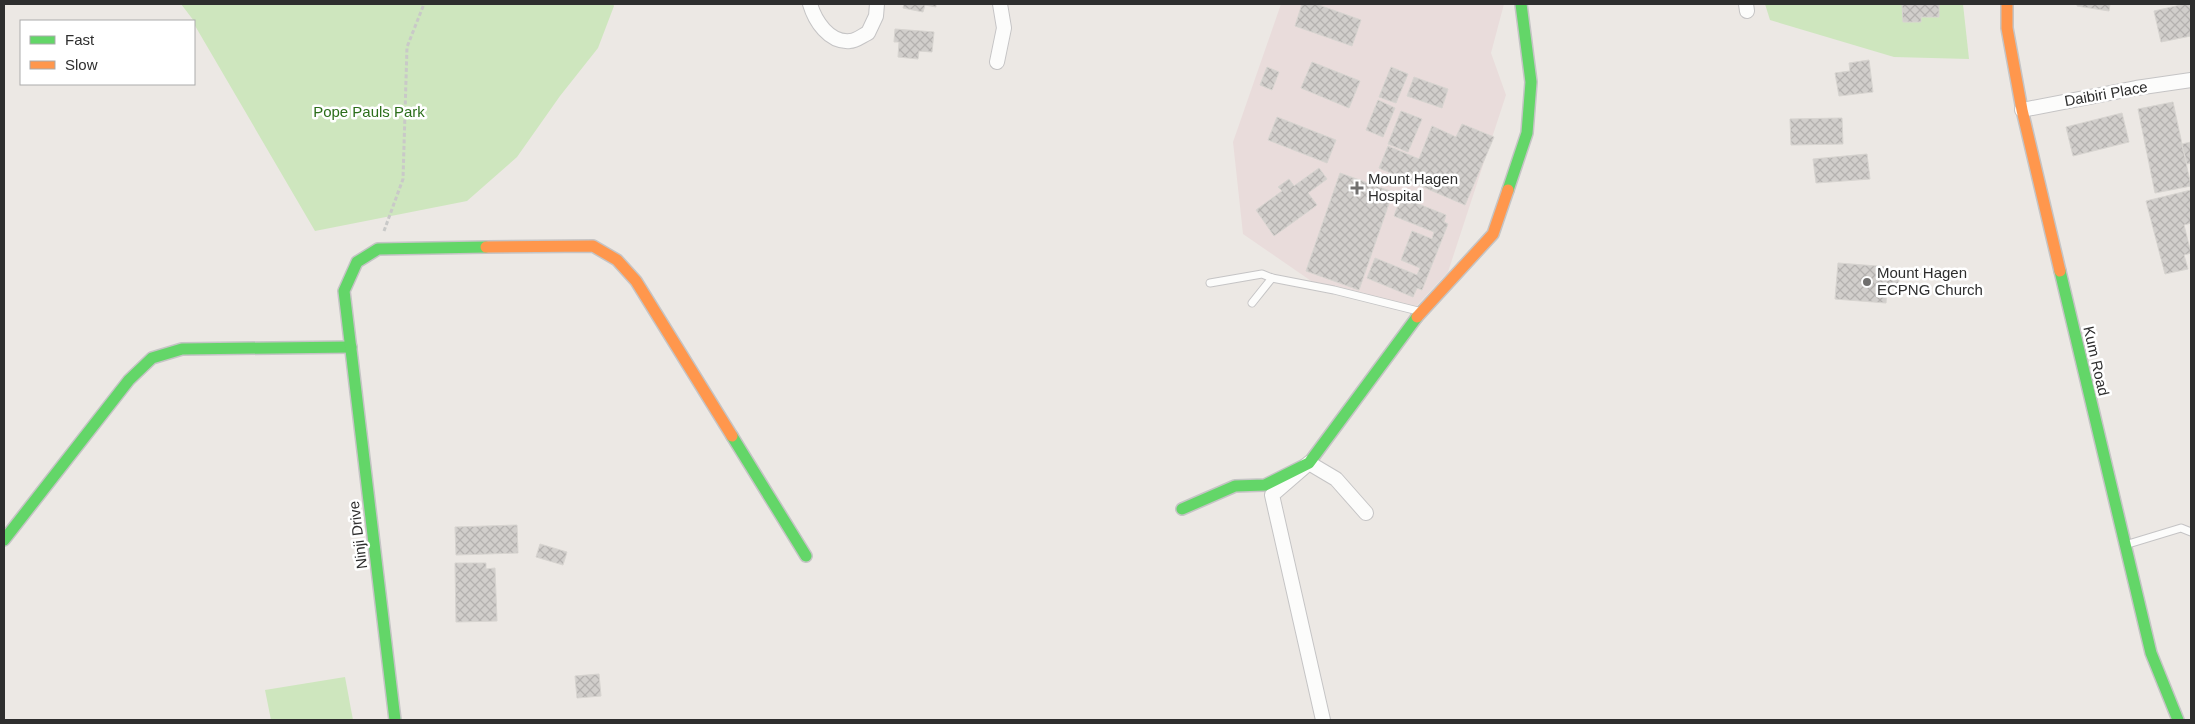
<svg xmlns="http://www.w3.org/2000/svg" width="2195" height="724" font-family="Arial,sans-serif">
<defs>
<pattern id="building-cross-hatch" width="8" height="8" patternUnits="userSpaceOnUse" patternTransform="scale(1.25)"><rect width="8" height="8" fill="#d1cecb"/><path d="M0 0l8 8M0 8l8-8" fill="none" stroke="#b4b1af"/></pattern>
</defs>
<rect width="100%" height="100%" fill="#ece8e4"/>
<path fill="#e9dcdb" d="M1281 4H1504L1491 53 1506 95 1448 272 1411 312 1317 285 1243 234 1233 142Z"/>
<g fill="#cee6be">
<path d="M181 4H613L614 6 598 48 560 96 517 157 467 201 315 231 194 24V21Z"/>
<path d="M1765 4H1963L1969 59 1894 57 1770 20Z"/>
<path d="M345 677 353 720H271L265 690Z"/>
</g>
<g fill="url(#building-cross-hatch)" stroke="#d7d4d0">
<path d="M904 4H936V7L925 5 923 12 903 8Z"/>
<path d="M1302 4H1316L1361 20 1352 46 1295 26Z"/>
<path d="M1902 4H1939V17H1921V22H1903Z"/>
<path d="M2077 4H2110L2109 11 2077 6Z"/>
<path d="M2185 4H2191V36L2161 42 2154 11Z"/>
<path d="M895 29 934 32 932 52 919 51 918 59 898 57 899 42H894Z"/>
<path d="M1869 60 1873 92 1839 96 1835 73 1850 71 1849 63Z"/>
<path d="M1312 62 1360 81 1349 108 1301 88Z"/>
<path d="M1267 67 1279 72 1272 90 1260 85Z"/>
<path d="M1391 67 1408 74 1396 103 1379 97Z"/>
<path d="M1414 77 1448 89 1442 108 1407 96Z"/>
<path d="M1378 100 1395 108 1383 137 1366 130Z"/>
<path d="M2173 102 2191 186 2155 193 2138 109Z"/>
<path d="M1401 111 1422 119 1408 152 1388 144Z"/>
<path d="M2122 113 2129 142 2073 156 2066 127Z"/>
<path d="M1277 117 1336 140 1327 163 1268 140Z"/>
<path d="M1842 118 1843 144 1791 145 1790 119Z"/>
<path d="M1462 124 1494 137 1465 205 1379 168 1388 146 1419 159 1432 126 1456 137Z"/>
<path d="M2191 142V163L2187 164 2182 144Z"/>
<path d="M1867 154 1870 179 1816 183 1813 159Z"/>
<path d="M1319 168 1327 179 1308 193 1317 205 1274 236 1256 210 1282 191 1278 187 1289 179 1294 186Z"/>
<path d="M1340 173 1393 192 1359 290 1306 271Z"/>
<path d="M2191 190V223L2184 225 2191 253 2184 255 2188 269 2165 274 2146 201Z"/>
<path d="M1401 197 1446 215 1444 222 1448 224 1422 290 1417 288 1413 297 1367 278 1375 258 1417 275 1420 268 1401 260 1412 231 1432 239 1434 232 1394 216Z"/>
<path d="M1838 263 1890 267V276L1899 277 1898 289 1887 288 1886 303 1835 299Z"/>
<path d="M517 525 518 553 456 555 455 527Z"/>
<path d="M540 544 567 552 563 565 536 557Z"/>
<path d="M455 563H486V569L495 568 497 621 456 622Z"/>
<path d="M599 674 601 696 577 698 575 676Z"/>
</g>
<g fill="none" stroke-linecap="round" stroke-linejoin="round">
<defs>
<g id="lane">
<path d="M1210 283 1262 274 1272 278 1334 290 1418 311"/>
<path d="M1252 303 1272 278"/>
<path d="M2125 545 2181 528 2191 532"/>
</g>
<g id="street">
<path d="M810 4C815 21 829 43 850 41 856 41 863 35 868 33L876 16 877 4"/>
<path d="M1746 4 1747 11"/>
<path d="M997 62 1004 28 1000 4"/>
<path d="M2022 110 2136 88 2191 80"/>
<path d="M1323 720 1272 495 1309 463 1336 479 1366 513"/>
</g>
<g id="fast">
<path d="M1508 190 1527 133 1531 82 1521 4"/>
<path d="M2060 271 2151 653 2178 720"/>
<path d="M732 436 806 556"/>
<path d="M1182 509 1235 486 1265 485 1309 463 1417 317"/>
<path d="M4 540 129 380 152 358 182 349 351 347"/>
<path d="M395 720 344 291 357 262 378 249 486 247"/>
</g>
<g id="slow">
<path d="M2007 4V28L2022 110 2060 271"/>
<path d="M486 247 593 246 617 260 636 281 732 436"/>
<path d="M1417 317 1493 234 1508 190"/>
</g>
</defs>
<use href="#lane" stroke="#c5c4c5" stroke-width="9"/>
<use href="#street" stroke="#c5c4c5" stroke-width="16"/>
<use href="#fast" stroke="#c5c4c5" stroke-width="14"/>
<use href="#slow" stroke="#c5c4c5" stroke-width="14"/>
<path stroke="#c9c9c8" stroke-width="3" stroke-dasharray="4 2.5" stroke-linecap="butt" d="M384 231 403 179 407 47 424 4"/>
<use href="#lane" stroke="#fcfcfb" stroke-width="7"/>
<use href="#street" stroke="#fcfcfb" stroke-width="14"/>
<use href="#fast" stroke="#63d668" stroke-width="11"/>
<use href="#slow" stroke="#ff974d" stroke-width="11"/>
</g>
<g fill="#706f6e" stroke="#fff" stroke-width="2">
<path d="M1354.5 180.5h5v5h5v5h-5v5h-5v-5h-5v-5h5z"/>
<circle cx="1867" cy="282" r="5"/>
</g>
<g text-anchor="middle" stroke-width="5" stroke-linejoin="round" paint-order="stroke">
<g font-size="15" fill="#2e2e2e" stroke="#fff">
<text transform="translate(2106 94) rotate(-10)" y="5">Daibiri Place</text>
<text transform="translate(2096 361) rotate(77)" y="5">Kum Road</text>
<text transform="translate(358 535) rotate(-97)" y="5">Ninji Drive</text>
</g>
<g font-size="15" fill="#2c6e1b" stroke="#fff">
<text x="369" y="117">Pope Pauls Park</text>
</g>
<g font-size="15" fill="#2e2e2e" stroke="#fff" text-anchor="start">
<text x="1368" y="184">Mount Hagen<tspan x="1368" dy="17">Hospital</tspan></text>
<text x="1877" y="278">Mount Hagen<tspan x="1877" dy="17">ECPNG Church</tspan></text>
</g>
</g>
<rect width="2195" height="724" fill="none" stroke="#2e2e2e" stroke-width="10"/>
<rect x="20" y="20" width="175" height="65" fill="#ffffff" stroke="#ababab"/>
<rect x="30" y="36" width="25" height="8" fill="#63d668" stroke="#ababab"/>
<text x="65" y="45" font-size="15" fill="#2e2e2e">Fast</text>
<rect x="30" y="61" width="25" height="8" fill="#ff974d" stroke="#ababab"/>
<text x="65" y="70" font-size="15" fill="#2e2e2e">Slow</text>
</svg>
